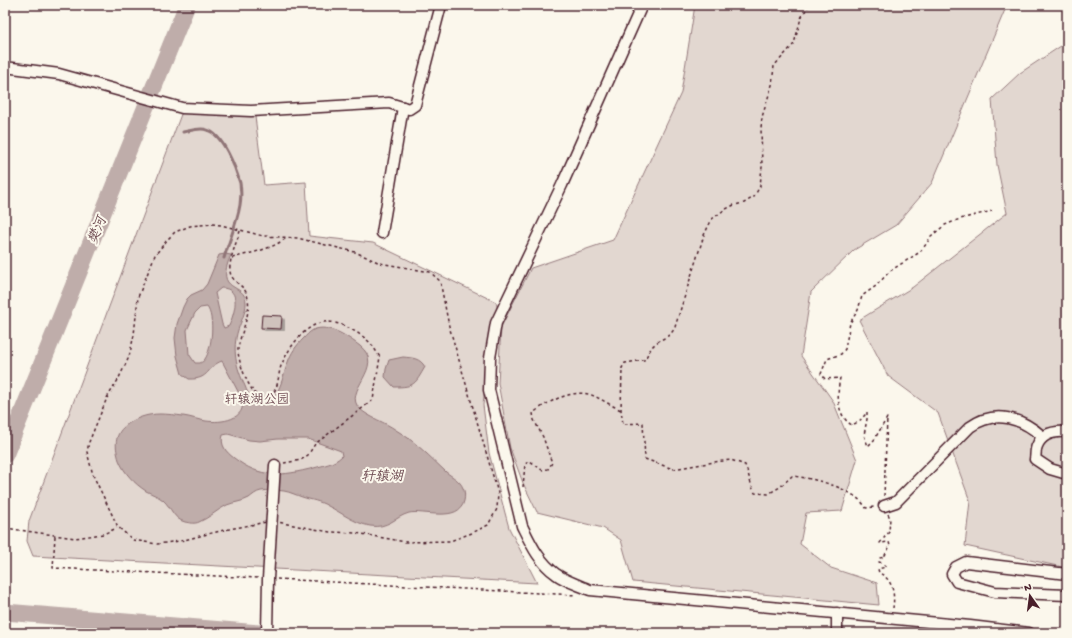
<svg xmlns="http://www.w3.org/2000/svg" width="1072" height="638" font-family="'Gochi Hand','LXGW WenKai TC',sans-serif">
<defs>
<filter id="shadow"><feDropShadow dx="3.5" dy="3.5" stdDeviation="0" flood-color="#0004"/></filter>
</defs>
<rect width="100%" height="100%" fill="#fbf7ec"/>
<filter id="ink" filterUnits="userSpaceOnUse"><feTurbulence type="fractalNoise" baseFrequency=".025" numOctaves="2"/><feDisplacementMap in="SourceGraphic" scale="8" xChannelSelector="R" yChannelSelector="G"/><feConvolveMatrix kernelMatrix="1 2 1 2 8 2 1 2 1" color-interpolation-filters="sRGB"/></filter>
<g filter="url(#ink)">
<g fill="#e2d7d0" stroke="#967b7e">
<path d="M695 5H1007L932 183 896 225 854 250 811 292 801 356 833 401 857 460 842 511 806 513 800 544 831 568 877 583 879 605 633 582 621 540 603 528 537 512 523 483 510 448 498 383 501 327 531 268 613 240 681 93Z"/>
<path d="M1067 42V568L965 546 970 501 938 413 888 376 859 320 913 287 1007 213 997 165 992 99 1020 73Z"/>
<path d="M183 109H254L264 185 306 182 309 236 373 243 496 302 500 318 492 336 483 405 489 453 509 528 537 583 33 556 27 541 29 521Z"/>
</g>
<g fill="#bfadaa" stroke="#907477" fill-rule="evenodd">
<path d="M225 254 231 255C213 295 246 281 246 303 246 312 241 321 238 330 232 350 236 367 245 386 248 395 254 403 263 405 280 398 282 378 288 362 291 353 296 346 303 339 306 336 309 332 313 330 329 323 348 337 360 346 387 367 341 391 360 409 370 418 385 422 396 430 415 441 430 457 446 472 452 477 460 480 463 488 465 491 465 497 464 501 459 523 423 510 409 513 395 517 388 529 370 526 354 523 342 513 328 506 320 501 311 500 302 497 296 495 290 492 284 491 277 490 268 490 261 491 256 492 253 495 249 498 242 502 234 502 227 505 217 510 209 518 199 522 195 524 190 523 185 522 173 519 172 508 163 500 158 496 152 494 146 491 135 484 124 473 119 460 115 447 114 435 125 426 135 418 147 414 160 414 167 414 176 415 183 416 191 417 198 420 206 421 221 423 247 420 242 399L222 361C207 366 210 380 189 379L182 374 177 356 175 338 177 324 183 307 187 299 191 295 202 290 207 284 219 255ZM221 288C243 288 234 314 229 326L224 328 222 324 215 293ZM207 307C215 317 212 349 205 359 204 361 202 362 200 363H195L189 354 187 330 195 313 200 308ZM228 434 249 440 260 441 278 439H308L341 451 342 456C334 464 324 465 314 468 282 476 261 479 234 458 226 452 220 445 223 435Z"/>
<path d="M403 357C413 358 420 358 425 367 415 384 415 387 394 387L385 377 386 369 389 360Z"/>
</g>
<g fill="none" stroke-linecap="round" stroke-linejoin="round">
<path stroke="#907477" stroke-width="3" d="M183 132C190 131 200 127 207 130 223 134 236 169 240 183 241 189 241 199 240 205 237 223 229 241 224 258"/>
<g stroke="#bfadaa" stroke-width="17">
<path d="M5 455 187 5"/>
<path d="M5 612 259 633"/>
</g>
</g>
<path fill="#cfc2bc" stroke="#4a1f2b" filter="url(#shadow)" d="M262 315 282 316 281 329 261 328Z"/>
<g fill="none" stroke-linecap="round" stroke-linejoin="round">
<defs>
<g id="minor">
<path d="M642 5 562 185 496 323 490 358 489 390 522 526C531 544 539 562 556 574 565 581 579 585 590 590L970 626 1029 633"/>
<path d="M5 67 59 74 182 108 251 111 389 103 409 109 415 105 441 5"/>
<path d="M382 233 403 107"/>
<path d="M1067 432C1055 431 1042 433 1037 446 1035 450 1036 455 1035 459L1050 469 1067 474"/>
<path d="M884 506 896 502 970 427C995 409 1022 418 1043 437"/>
<path d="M1067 574 966 562 956 567 952 574 957 582 995 592 1067 595"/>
<path d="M837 613V633"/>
<path d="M267 633 268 579 275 465"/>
</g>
</defs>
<use href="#minor" stroke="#4a1f2b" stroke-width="13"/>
<g stroke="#4a1f2b" stroke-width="1.5" stroke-dasharray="3 3" stroke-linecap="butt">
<path d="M809 5 801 18 794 44 774 66 772 85 762 117 761 128 762 167 760 186 754 197 744 203 734 205 724 210 712 219 704 235 675 327C670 338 663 337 655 344 650 348 648 355 644 360L625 363 622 368 621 410 623 424 643 423 645 459 673 469 714 462 731 460 745 465C749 474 750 484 755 493L768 494 780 487 792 476C813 478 855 488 866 508L874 507"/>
<path d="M212 224 221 225 263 236 297 238 355 252 380 263 430 272 440 281 449 326 498 493 497 509 488 525 472 533 450 541 406 542 356 533 330 532 272 521 224 530 180 541 157 544 133 540 118 527 93 475 87 452 89 442 107 398 118 380 129 357 134 335 138 297 155 255 168 239 175 232 190 226Z"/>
<path d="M240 231C237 242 225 267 232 277 238 286 246 286 248 299 251 314 240 334 238 349 237 359 251 399 263 398 266 398 271 395 273 393 279 386 278 374 281 366 288 349 304 325 324 322 338 320 363 334 372 345 375 349 377 353 380 357L373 400 315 444 308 455 301 460 284 463"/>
<path d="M232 258C249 253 271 250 286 238"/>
<path d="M523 487 525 464 530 461 542 470 548 469 552 463 543 437 534 420 533 413C547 402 575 387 594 396 603 400 612 406 621 410"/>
<path d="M884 496 887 418 874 440 868 446 864 435 867 419V412C863 418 859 422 852 425 836 416 837 393 840 378L825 379 821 374 827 359 841 354 845 349 850 323 858 310 862 296 876 286 890 271 920 252 927 243 931 236 945 225 960 219 992 211"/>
<path d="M888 514 890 518 889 532 880 543 889 542 890 546 884 557 880 558 879 562 882 563 886 567 878 569 879 573C893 579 895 594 893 608"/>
<path d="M5 528 75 538 103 534 117 528"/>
<path d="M55 536 53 568 259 578"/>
<path d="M277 579 576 595"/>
</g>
<use href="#minor" stroke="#fbf7ec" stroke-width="10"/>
</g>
</g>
<g text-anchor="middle" stroke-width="4" stroke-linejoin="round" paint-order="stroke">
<g font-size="13" fill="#704d54" stroke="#fbf7ec">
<text x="257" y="403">轩辕湖公园</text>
</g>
<g font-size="14" font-style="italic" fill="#6d4a51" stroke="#fbf7ec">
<text transform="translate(96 230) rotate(-68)" y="5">樊河</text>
<text x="382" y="480">轩辕湖</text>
</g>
</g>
<rect width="1072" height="638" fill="none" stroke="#fbf7ec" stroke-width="20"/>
<rect x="10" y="10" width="1052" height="618" fill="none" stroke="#4a1f2b" stroke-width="1.5" filter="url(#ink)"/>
<g transform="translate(1030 596) rotate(346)" stroke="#fbf7ec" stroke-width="3" paint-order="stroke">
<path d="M0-3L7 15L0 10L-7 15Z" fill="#4a1f2b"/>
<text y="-6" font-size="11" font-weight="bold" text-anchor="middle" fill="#4a1f2b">N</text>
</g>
</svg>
